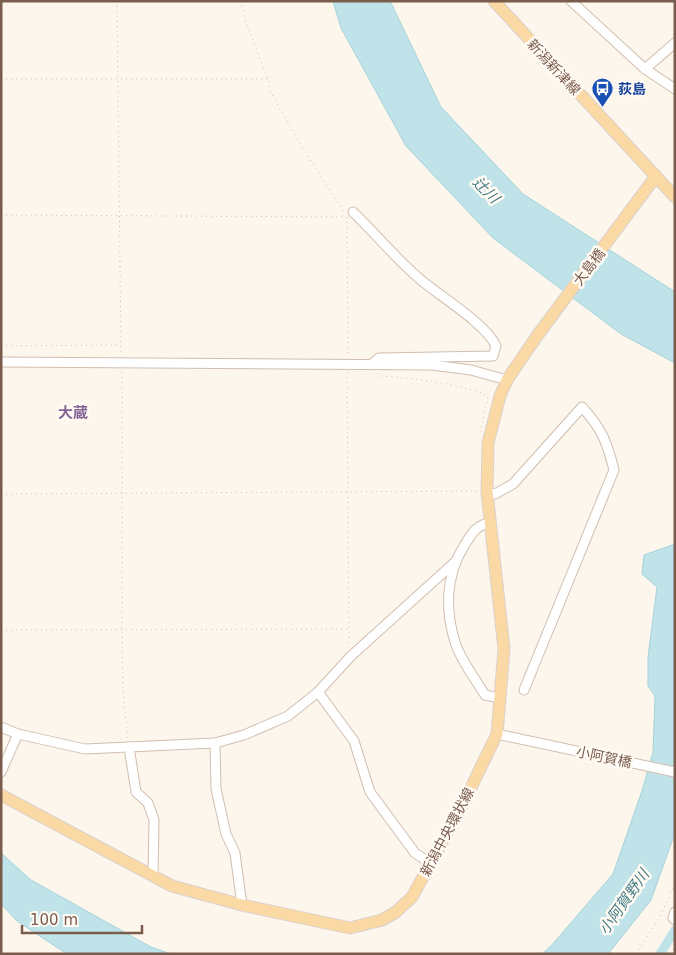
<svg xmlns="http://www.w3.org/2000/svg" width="676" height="955" font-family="'DejaVu Sans','Noto Sans JP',sans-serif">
<rect width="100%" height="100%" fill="#fdf6ec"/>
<g fill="#bfe3e8" stroke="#a5d3da">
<path d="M333 1H390L441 107 523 194 675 292V363L621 334 493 238 406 146 341 28Z"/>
<path d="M675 544V833L651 900 608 954H542L551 946 613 874 642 791 653 752 655 696 648 686V657L657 587 642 574 644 555Z"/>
<path d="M1 853 31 880 151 947 171 954H67L17 921 1 904Z"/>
</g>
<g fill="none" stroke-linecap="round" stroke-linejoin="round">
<path stroke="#bfe3e8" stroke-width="9" d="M660 954 675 930"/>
<defs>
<g id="minor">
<path d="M571 1 645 69 675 89"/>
<path d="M645 69 675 43"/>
<path d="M353 212C376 234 396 259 421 280 441 297 486 324 496 346L493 356 379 358 372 364"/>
<path d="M1 362 432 365 471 370 507 380"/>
<path d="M487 492 495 494 513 484 582 407C602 429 607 442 614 470L524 690"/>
<path d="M491 523C476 524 471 535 464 546 445 576 445 613 456 645 462 662 476 680 485 695L500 698"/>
<path d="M318 692 354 741 370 792 415 853 430 863"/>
<path d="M1 727 18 734 85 749 215 743 244 735 288 716 318 692 351 656 455 562"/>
<path d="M497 734 675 772"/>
<path d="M215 743 216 789 226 834 235 853 242 905"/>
<path d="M129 747 136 792 148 803 154 820 153 875"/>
<path d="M1 772 18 734"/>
<path d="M675 912 673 918 675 920"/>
</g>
<g id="major">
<path d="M494 1 675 197"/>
<path d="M1 795 172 886 242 905 350 928 382 920 396 912 412 897 464 802 497 734 504 649 487 492 488 443 500 396 507 380 537 336 656 176"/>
</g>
</defs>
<use href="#minor" stroke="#d1beb0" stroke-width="11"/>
<use href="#major" stroke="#dad1cd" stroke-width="13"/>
<g stroke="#d9b8a5" stroke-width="1" stroke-dasharray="1 4" stroke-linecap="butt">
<path d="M117 1 121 353"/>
<path d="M240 1 247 25 268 79 270 91 305 152 344 212"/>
<path d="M1 79H267"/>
<path d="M1 215 346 217"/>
<path d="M347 217 348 356"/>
<path d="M1 346 120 345"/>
<path d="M122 372V629L123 693 128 738"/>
<path d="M347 372 349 646"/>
<path d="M378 373 380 376C416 378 449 383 483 393L488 397 480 433"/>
<path d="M1 494 478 491"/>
<path d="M1 630 348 629"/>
<path d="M636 954 661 915 675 883"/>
<path d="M670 954 675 945"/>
</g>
<use href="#minor" stroke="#fff" stroke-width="9"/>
<use href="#major" stroke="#fbd9a5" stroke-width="11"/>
</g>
<defs>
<symbol id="bus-pin" viewBox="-11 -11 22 30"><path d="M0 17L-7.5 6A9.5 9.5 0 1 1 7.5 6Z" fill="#1a4fb4" stroke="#fffaf3"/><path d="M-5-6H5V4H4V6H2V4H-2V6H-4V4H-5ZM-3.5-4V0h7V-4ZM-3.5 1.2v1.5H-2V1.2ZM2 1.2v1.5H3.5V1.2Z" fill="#fff"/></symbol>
</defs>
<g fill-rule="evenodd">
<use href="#bus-pin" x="590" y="76" width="25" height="34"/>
</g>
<g text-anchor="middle" stroke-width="5" stroke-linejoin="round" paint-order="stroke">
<g font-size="14" fill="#7a5c4d" stroke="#fffaf3">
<text transform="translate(554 67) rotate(47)" y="5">新潟新津線</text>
<text transform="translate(589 267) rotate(-53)" y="5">大島橋</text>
<text transform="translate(604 757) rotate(12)" y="5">小阿賀橋</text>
<text transform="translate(447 832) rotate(-62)" y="5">新潟中央環状線</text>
</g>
<g font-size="14" font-weight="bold" fill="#164399" stroke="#fffaf3" text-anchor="start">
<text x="618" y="94">荻島</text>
</g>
<g font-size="15" font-style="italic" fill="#437c86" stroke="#fffaf3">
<text transform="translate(486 190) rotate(45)" y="5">辻川</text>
<text transform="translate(624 902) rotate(-55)" y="5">小阿賀野川</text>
</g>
<g font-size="15" font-weight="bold" fill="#846695" stroke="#fffaf3">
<text x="73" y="418">大蔵</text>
</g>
</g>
<rect width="676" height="955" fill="none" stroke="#7a5c4d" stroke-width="5"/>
<path d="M22 925v8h120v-8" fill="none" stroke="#7a5c4d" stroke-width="2.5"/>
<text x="30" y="925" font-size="15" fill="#7a5c4d" stroke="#fffaf3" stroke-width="4" paint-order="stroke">100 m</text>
</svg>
